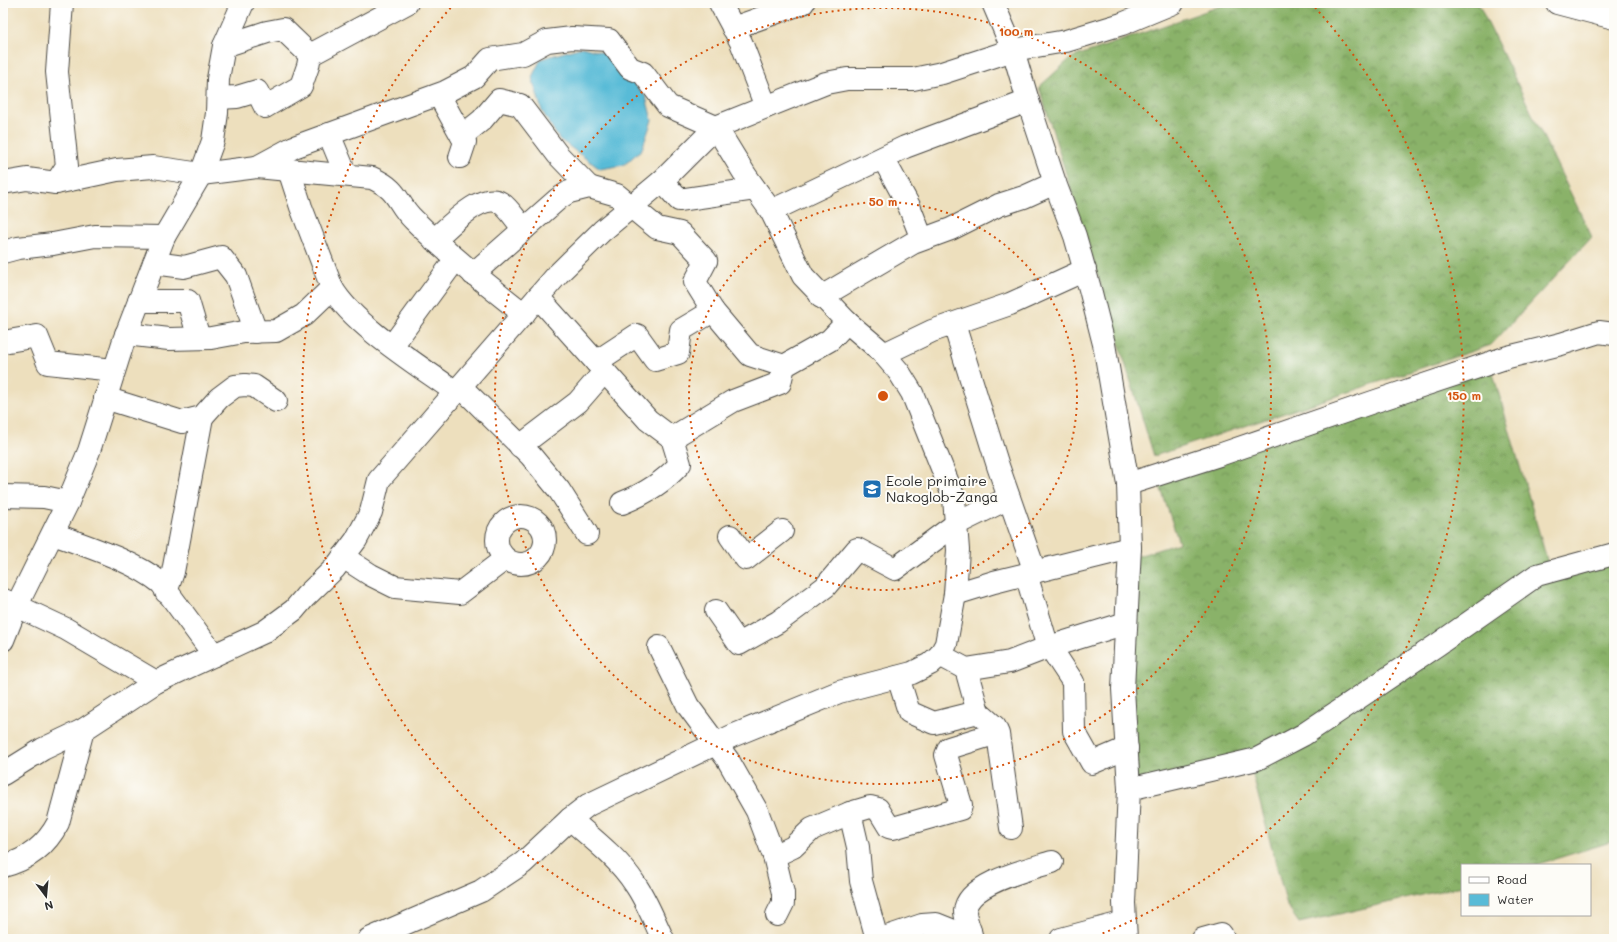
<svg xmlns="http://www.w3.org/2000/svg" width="1617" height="942" font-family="Mali,sans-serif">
<defs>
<pattern id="forest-crowns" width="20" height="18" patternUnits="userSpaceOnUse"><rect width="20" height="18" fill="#8ab269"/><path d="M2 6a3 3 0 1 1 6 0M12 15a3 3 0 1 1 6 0" fill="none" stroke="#719157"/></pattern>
</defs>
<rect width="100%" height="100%" fill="#fdfcf7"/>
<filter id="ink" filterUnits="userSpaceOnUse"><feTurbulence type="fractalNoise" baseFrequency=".025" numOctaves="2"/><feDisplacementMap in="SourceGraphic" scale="8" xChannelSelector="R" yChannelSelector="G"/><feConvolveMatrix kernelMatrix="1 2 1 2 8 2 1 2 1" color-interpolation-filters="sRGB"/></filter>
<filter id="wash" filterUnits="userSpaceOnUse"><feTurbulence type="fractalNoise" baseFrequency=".012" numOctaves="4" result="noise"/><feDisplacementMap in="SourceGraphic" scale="16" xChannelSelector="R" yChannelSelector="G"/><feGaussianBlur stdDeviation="0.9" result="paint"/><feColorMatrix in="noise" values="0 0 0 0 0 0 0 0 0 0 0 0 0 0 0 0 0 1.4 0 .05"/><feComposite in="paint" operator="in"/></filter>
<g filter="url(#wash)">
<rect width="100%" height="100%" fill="#eddfbd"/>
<g fill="url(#forest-crowns)" stroke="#5a6e4a">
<path d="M1229 3H1478L1592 237 1491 345 1154 456 1039 87 1071 58Z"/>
<path d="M1490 363 1552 577 1614 562V841L1535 865H1462V886L1299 923 1287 906 1252 772 1256 758 1129 792 1135 557 1179 543 1157 477Z"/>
</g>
<path fill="#59bbd7" stroke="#427381" d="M582 47 607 54 646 97 652 120 642 149 624 165 600 169 559 139 542 111 532 77 541 59Z"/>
</g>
<g filter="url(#ink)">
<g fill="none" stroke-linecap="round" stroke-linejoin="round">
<defs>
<g id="minor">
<path d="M720 3 741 42 766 107"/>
<path d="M993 3 1013 50 1028 101 1055 183 1075 236 1090 289 1104 344 1128 484 1130 548 1123 689 1129 789 1124 903 1126 939"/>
<path d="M1557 3 1614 18"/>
<path d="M733 28 803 3"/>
<path d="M224 46 267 32 283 29 310 55 407 3"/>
<path d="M439 95 465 142 460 157"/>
<path d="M218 98 237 97 257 91 265 107 301 86 308 66 310 55"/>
<path d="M329 134 346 175"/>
<path d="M462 136 482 120 499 100 520 105 558 155 589 187"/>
<path d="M883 158 909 206 922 239"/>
<path d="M257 167 294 147 445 92 474 77 490 59 523 54 547 41 572 38 609 40 630 68 643 73 668 106 716 127 746 176 771 211 803 276 847 322 881 351 899 372 912 393 954 498 958 550 955 594 946 644 940 655 930 664 912 673 839 692 732 736 588 805 570 819 523 863 481 891 369 939"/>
<path d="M289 170 301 207 332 288C354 326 420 366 457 393"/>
<path d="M662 181 679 200 755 189"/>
<path d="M3 183 27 179 56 183 117 170 153 167 201 174 257 167 372 178C401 191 395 202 414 220 448 254 486 284 524 314"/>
<path d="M56 183 67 166 57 72 62 3"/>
<path d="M771 211 905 147 1028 101"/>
<path d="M434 240C449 227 481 191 501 203 510 209 517 222 524 229"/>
<path d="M3 252 18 248 53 244 95 236 164 237"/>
<path d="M154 263 184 267 221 257 236 276 256 332"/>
<path d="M473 274 558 199 569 192 589 187 617 195 657 228 680 233 706 261 695 282 713 311"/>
<path d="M538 297 648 420 672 438 680 464C664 482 645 494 622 503"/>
<path d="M821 297 913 243 951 229 999 205 1024 197 1055 183"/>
<path d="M139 301H188L199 338"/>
<path d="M954 324 998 466 1035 572"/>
<path d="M126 334 169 339 211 338 244 332 276 331 304 315 332 288"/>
<path d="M3 342 37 336 48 363 114 370"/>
<path d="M392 346 455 260"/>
<path d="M884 354 932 331 1010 304 1085 270"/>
<path d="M596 362 637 335 655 360 678 353 681 330 713 311 750 355 784 366"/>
<path d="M462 388 531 456 559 490 587 534"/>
<path d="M105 398 182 422 202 417 219 398 235 386 245 385 254 386 276 401"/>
<path d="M672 438 733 401 780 383 784 366 830 340 847 322"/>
<path d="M520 446 578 402 604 372"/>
<path d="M1128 484 1219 455 1373 402 1508 357 1561 344 1599 332 1614 334"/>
<path d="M3 496 44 497 68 502"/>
<circle cx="521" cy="540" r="24"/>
<path d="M54 534C88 547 132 560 161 583L214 655"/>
<path d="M730 536 746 559 782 531"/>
<path d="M343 557 371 575 395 587 460 593 505 559"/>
<path d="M1026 574 1046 641 1073 682 1074 731 1092 763 1127 748"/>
<path d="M166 592 173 572 202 417"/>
<path d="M955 594 994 582 1130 548"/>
<path d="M4 600 66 629 156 682"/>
<path d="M716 611 739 644 778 622 825 587 857 549 895 569 956 524 1009 498"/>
<path d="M3 640 17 605 68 502 89 451 124 340 164 237 201 174 213 141 217 113 218 79 224 46 243 3"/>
<path d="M659 647 688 706 728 760 757 811 774 856 783 893V903L777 915"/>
<path d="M940 655 966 669 1010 662 1049 647 1126 623"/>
<path d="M966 669 978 712"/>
<path d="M898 677 909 712 934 723 978 712 995 727 998 734 1011 828"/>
<path d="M3 774 43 749 83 730 156 682 264 632 294 610 305 597 335 568 356 540 371 512 379 480 558 274 602 231 662 181 716 127 826 83 847 79H913L942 73 1013 50 1066 41 1122 24 1173 3"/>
<path d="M1129 789 1257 759 1303 735 1437 645 1537 575 1614 554"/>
<path d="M850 813 858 847 861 881 877 939"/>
<path d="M570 819C593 839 618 858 635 884 647 901 654 921 663 939"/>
<path d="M774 856 793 847 812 829 850 813 870 807 878 809 889 827 893 828 960 809 961 805 946 755 949 748 997 733"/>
<path d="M3 866C28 860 46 846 58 823L83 730"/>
<path d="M970 931C968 925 965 917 965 911 967 883 1030 869 1052 862"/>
<path d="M881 939 922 925 936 924 956 932 970 931 972 939"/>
<path d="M1061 939 1125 922"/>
<path d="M1203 939 1221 934 1224 939"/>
</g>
</defs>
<use href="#minor" stroke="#484641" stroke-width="24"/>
<use href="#minor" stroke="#fff" stroke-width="22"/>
</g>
</g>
<g fill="none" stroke="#d5540f" stroke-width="2" stroke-dasharray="2 4">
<circle cx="883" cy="396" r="194"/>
<circle cx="883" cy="396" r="388"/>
<path d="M675 938A581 581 0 0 1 455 3M1311 3A581 581 0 0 1 1091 938"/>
</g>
<defs>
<symbol id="school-square" viewBox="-11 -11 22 22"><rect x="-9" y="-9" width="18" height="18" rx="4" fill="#1f6fb2" stroke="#fdfcf7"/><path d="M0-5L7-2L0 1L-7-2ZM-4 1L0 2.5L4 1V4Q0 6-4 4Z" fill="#fff"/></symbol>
</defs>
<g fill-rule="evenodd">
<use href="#school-square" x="861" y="478" width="22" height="22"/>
</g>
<g text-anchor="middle" stroke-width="4" stroke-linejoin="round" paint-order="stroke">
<g font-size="14" fill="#2b2b2b" stroke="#fdfcf7" text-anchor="start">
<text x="886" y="486">Ecole primaire<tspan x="886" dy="16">Nakoglob-Zanga</tspan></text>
</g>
</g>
<circle cx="883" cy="396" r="6" fill="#d5540f" stroke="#fdfcf7" stroke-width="2"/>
<g font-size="12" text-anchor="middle" font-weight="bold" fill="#d5540f" stroke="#fdfcf7" stroke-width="4" stroke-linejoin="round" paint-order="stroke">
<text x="1016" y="36">100 m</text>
<text x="883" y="206">50 m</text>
<text x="1464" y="400">150 m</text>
</g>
<rect width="1617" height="942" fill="none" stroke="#fdfcf7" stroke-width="16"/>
<rect x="1461" y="864" width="130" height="52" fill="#fdfcf7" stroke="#a9a8a5"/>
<rect x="1469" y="877" width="20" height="6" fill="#ffffff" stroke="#a9a8a5"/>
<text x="1497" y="884" font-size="12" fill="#2b2b2b">Road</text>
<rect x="1469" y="894" width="20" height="12" fill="#59bbd7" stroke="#a9a8a5"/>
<text x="1497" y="904" font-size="12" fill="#2b2b2b">Water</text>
<g transform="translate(46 896) rotate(164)" stroke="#fdfcf7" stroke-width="3" paint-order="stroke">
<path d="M0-3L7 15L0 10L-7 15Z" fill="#2b2b2b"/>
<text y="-6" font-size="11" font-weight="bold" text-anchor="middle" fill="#2b2b2b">N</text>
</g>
</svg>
